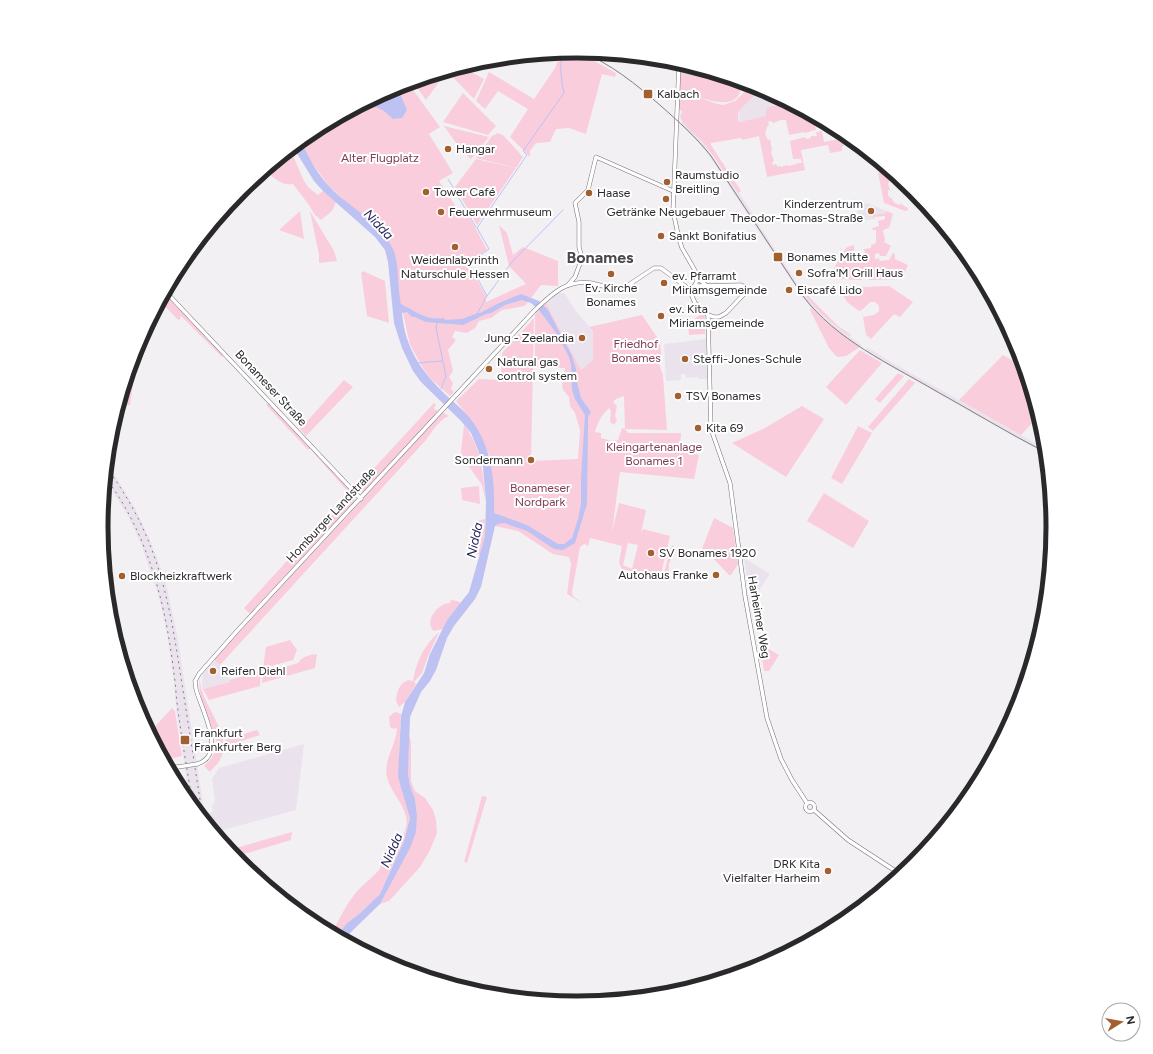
<svg xmlns="http://www.w3.org/2000/svg" width="1153" height="1054" font-family="Figtree,sans-serif">
<rect width="100%" height="100%" fill="#f3f0f4"/>
<g fill="#eae2ed">
<path d="M761 89 788 103 768 107 767 116 738 122 740 110Z"/>
<path d="M682 121 704 144 738 193H739L759 223 760 227 757 229 708 154 695 139 681 125Z"/>
<path d="M853 199 871 205 887 211 886 213 873 215 874 219 861 221 858 217 857 210H855Z"/>
<path d="M761 228 804 294 812 305 834 325 862 345 860 347 827 323 811 308 802 296 758 230Z"/>
<path d="M558 293H564L576 311 593 331V360L581 370 546 303Z"/>
<path d="M706 339 707 379H699L697 377 686 378 685 374H681V380L666 381 664 344Z"/>
<path d="M867 347 891 362 1021 435 1045 449V454L879 360 865 351Z"/>
<path d="M107 466 116 477 136 510 150 540 165 579 177 634 206 823 190 803 178 720 177 717 173 674 167 634 159 597 141 544 128 516 105 479Z"/>
<path d="M744 558 770 574 752 601 750 602Z"/>
<path d="M215 661 228 673 230 682 203 689 202 685 203 674Z"/>
<path d="M304 744 296 810 219 831 220 839 209 826 207 815 213 811 212 807 215 800 212 779 219 768Z"/>
</g>
<g fill="#facddc" fill-rule="evenodd">
<path d="M576 51 616 73 615 77 602 74 586 134 569 128 556 129 550 142 536 143 530 151V157L510 137 528 109 498 91 485 109 476 101 489 72 534 99 555 68 561 53Z"/>
<path d="M681 64 741 82C742 119 698 95 679 91Z"/>
<path d="M462 67 484 79 474 99 447 71Z"/>
<path d="M444 72 445 74 426 100 413 82Z"/>
<path d="M408 83 440 127 429 134 453 173 439 181 464 219 469 216 487 250 467 263 486 296V302L526 284 509 266 499 225 507 233 513 255 523 247 558 261V286L541 285 525 306 502 310 491 318 479 321 475 328 467 333 455 331 452 337 456 340 448 350 453 371 449 377 453 383 451 389 454 392 450 396 431 379 423 368 410 345 399 295 398 276 383 235 328 185 310 160 301 141 312 131 395 87Z"/>
<path d="M752 85 761 89 740 110 738 114V122L766 116V111L768 107 788 103 815 117 816 122 814 123 816 130 810 131V132L804 133V132L789 135 786 120H781L773 123 771 121 768 122 769 125 767 127 765 134 768 140 770 139 772 150 771 152 774 161 772 162 773 165 776 164 778 167 780 166 781 167 787 165C791 167 795 164 798 163H802L801 159H793L790 141 805 137 806 139 811 138V136H817L816 132 822 131 824 142 848 137 850 139 843 140 844 146 842 147V151L830 153 828 145 801 150 805 170 767 177 759 136 742 140 741 138 711 143V145L741 191 738 193C727 177 717 160 705 145 697 135 685 128 680 117L682 111 679 110V93L691 94 714 103 723 105 735 101Z"/>
<path d="M463 93 496 126 488 135 443 122Z"/>
<path d="M444 126 489 137 471 159 461 150Z"/>
<path d="M498 133 503 135 523 157 516 168 476 158 492 136Z"/>
<path d="M290 149 304 181 308 187 318 195 323 191 336 202 332 211 321 220 315 215 309 205 293 184C282 186 271 177 266 169Z"/>
<path d="M476 159 516 168 477 225 455 187Z"/>
<path d="M880 163 891 172 888 178 890 179 888 184 890 190H888V195L890 198H892C893 203 896 204 900 205L901 203 904 206 908 208V210L905 211 884 203 878 173 882 172Z"/>
<path d="M300 211 304 239 279 230Z"/>
<path d="M310 211 334 251 337 261 319 263V255Z"/>
<path d="M887 211 893 214 889 228 883 230 885 240 884 242 891 246 886 256H880L879 253 875 254V259H877L878 257 880 261 889 260 893 253 895 254V259L908 265 902 279 869 280 868 275 863 271 859 272 860 274 862 275V280L838 279 834 269 840 256 847 247 854 245 855 256 865 254 864 249 871 248V245L876 243V230H873L872 228 879 226 878 221 885 219V216L875 217 874 219 873 215 886 213Z"/>
<path d="M363 271 385 281 389 323 367 316 361 273Z"/>
<path d="M889 286 913 302 900 317 894 314 871 339 866 335 863 317 874 315 879 311V306L875 302H870L862 310 859 311 847 302 840 290 843 288Z"/>
<path d="M799 287H816L809 297 838 326 851 335 850 336C830 323 813 308 799 287Z"/>
<path d="M164 293 223 355 222 357 181 316 179 321 160 301Z"/>
<path d="M546 303 581 370 593 360V331L589 327 642 315 661 343 660 344 662 359 658 361 663 375 667 430 625 429 628 433H681L680 448 699 455 694 479 620 472 612 532 619 503 646 510 641 533 643 529 670 536 661 574 664 573 668 558 666 556 673 545 675 548 669 564 668 581 622 569 619 563 622 546 590 538 588 547 587 545 584 544 580 547 572 592 573 596 582 603 567 594 571 564 569 557 553 554 518 531 495 526 490 457 475 425 456 401 479 379 501 380 502 353 534 318 531 461 578 459 580 430 575 413 570 406 569 397 563 390 562 386 565 368 535 367V314ZM624 396 625 429 622 428 618 440 612 441 601 438V433L595 432C597 424 602 414 609 408L611 411 610 422 614 425 617 420 615 416 617 406 613 402 616 399ZM628 543 638 545 632 569 623 565Z"/>
<path d="M811 308 827 323 860 347 846 356 838 357 835 355 829 348 810 310Z"/>
<path d="M702 313 705 317V334L689 335 688 324Z"/>
<path d="M860 350 882 363 846 405 826 387Z"/>
<path d="M1003 355 1023 366 1038 417 1021 435 959 400Z"/>
<path d="M132 361 136 363 130 405H119Z"/>
<path d="M898 373 904 376 880 403 875 399Z"/>
<path d="M909 379 915 383 873 431 868 427Z"/>
<path d="M344 380 353 387 306 436 300 429Z"/>
<path d="M269 403 311 448 308 450 266 405Z"/>
<path d="M434 403 436 405 434 408 435 410H438L435 415 363 492 359 491 355 489Z"/>
<path d="M802 406 824 419 786 477 732 443 763 429Z"/>
<path d="M442 412 449 416C440 419 431 433 426 440L220 665 215 661V658L362 500Z"/>
<path d="M464 425C482 448 483 473 486 502L482 485 463 458 461 452Z"/>
<path d="M858 426 872 433 842 484 831 478Z"/>
<path d="M313 450 354 495 355 500 353 504 252 614 249 613 244 608 349 493 312 451Z"/>
<path d="M479 486 480 504 462 500 461 488Z"/>
<path d="M824 493 869 521 853 548 807 521Z"/>
<path d="M714 518 733 528 738 564 731 575H729L709 554 702 549Z"/>
<path d="M485 519V536L480 555 473 552C467 540 472 532 477 521Z"/>
<path d="M451 600 457 601 461 603 447 620 443 629 434 631C423 622 438 603 450 603Z"/>
<path d="M439 632 429 654 422 673 414 682 416 684 405 702 399 707 396 701C397 691 399 684 408 680L413 681C416 662 424 645 439 632Z"/>
<path d="M290 640 297 650 293 660 263 668 266 647Z"/>
<path d="M760 645H762L779 655 769 671H764Z"/>
<path d="M317 654 315 668 262 683 263 674 298 663C303 656 309 655 317 654Z"/>
<path d="M261 671 260 686 209 700 203 689 230 682 229 680Z"/>
<path d="M200 678C200 681 200 684 201 687 206 710 233 736 220 760 217 765 213 768 210 772L204 766C212 759 217 752 216 740 211 722 196 697 200 678Z"/>
<path d="M172 708 175 711 182 756 164 760 149 733Z"/>
<path d="M396 712 401 714 399 754 410 818 404 841 380 894 359 914 346 924 337 936 332 933C339 919 348 901 359 889 365 883 373 877 379 870 382 865 383 858 387 854 396 844 403 842 406 827 410 808 391 795 387 777 383 760 397 744 397 727L394 729 390 727 389 717 392 714Z"/>
<path d="M257 730 260 735 232 744 229 749 225 740Z"/>
<path d="M409 736 411 741V781L415 791 425 798 433 810 436 820 437 833 430 850 420 867 389 901 380 904 398 870 417 815 415 799 410 785 408 774Z"/>
<path d="M482 796 487 797 467 863 464 862Z"/>
<path d="M292 832 291 840 234 857 229 850Z"/>
</g>
<g fill="#bdc2f3" fill-rule="evenodd">
<path d="M393 88 401 96 407 110 402 118 393 119 384 111 374 106H360Z"/>
<path d="M301 141C308 156 316 172 328 185 348 207 380 221 393 249 400 266 397 286 401 304 415 311 426 321 444 318L445 320 462 319 478 313H480L499 303 521 294 539 301 548 310 572 356 576 369V378L581 398 591 412 588 417V427L587 504 575 543 563 550 554 549 527 531 504 523 498 524 495 526 481 587 475 599 454 626 447 638 436 670 430 681 421 692 410 717 408 774 410 785 415 799 417 815 416 832 410 848 380 904 350 933 345 940 337 936 346 924 359 914 380 894 404 841 410 818 398 777 401 716 405 702 424 673 430 654 447 620 469 592 485 536 486 502 483 467 478 450 471 433 461 421 421 382 413 371 402 348 394 323 388 262 385 250 375 237 323 191 314 181 293 147ZM522 300 531 303 539 310 557 334 569 357 571 364 572 390 575 399 585 415 581 479V504L578 519 572 538 564 544H558L527 525 494 513C495 483 492 451 475 425 468 414 457 405 447 396 422 372 405 349 402 313L407 312 412 317H415L426 322 463 325 486 314 491 313 505 305Z"/>
</g>
<g fill="none" stroke-linecap="round" stroke-linejoin="round">
<g stroke="#bdc2f3" stroke-width="1">
<path d="M448 179 453 187"/>
<path d="M453 188 476 227"/>
<path d="M487 296 512 262 563 210"/>
<path d="M477 314 487 296 469 263 489 249 477 228 527 155 523 151 564 93C561 79 559 65 563 52"/>
<path d="M437 323 436 328 446 376 441 389"/>
<path d="M417 363 442 361"/>
</g>
<defs>
<g id="minor">
<path d="M679 63 673 211 679 239 682 248 701 281 706 285"/>
<path d="M568 285 575 277 582 258 579 247V222L575 203 588 190 596 157 673 191"/>
<path d="M694 287 697 281 696 274"/>
<path d="M165 291 361 499"/>
<path d="M708 315 711 429 730 483 745 596 767 718 781 759 792 780 807 803"/>
<path d="M197 764C228 755 201 709 196 689L195 681 199 674 237 631 534 311C551 295 566 279 591 283 601 285 611 289 621 290L654 268H661L689 289 695 303 708 315 714 317H719L726 313 746 292 745 287 741 285 694 286"/>
<path d="M167 766 178 767"/>
<circle cx="810" cy="807" r="4.5"/>
<path d="M814 810 848 840 900 874"/>
</g>
</defs>
<use href="#minor" stroke="#757275" stroke-width="4.5"/>
<use href="#minor" stroke="#fff" stroke-width="3.5"/>
<path stroke="#817f82" stroke-width="1" d="M580 51C611 64 636 84 661 106 679 122 696 137 711 156L803 296C836 340 890 364 936 391 972 411 1008 433 1045 452"/>
<g stroke="#817f82" stroke-width="1" stroke-dasharray="2 4" stroke-linecap="butt">
<path d="M106 467C159 538 169 600 182 684 189 729 196 774 203 819"/>
<path d="M105 477C148 533 166 605 174 674 176 686 176 698 178 710 182 742 188 774 193 806"/>
</g>
<defs>
<path id="minor-bridge" d="M178 767 197 764"/>
</defs>
<use href="#minor-bridge" stroke="#757275" stroke-width="4.5" stroke-linecap="butt"/>
<use href="#minor-bridge" stroke="#fff" stroke-width="3.5"/>
</g>
<g fill="#a35f30" stroke="#fefffe" stroke-width="1.5">
<rect x="643" y="89" width="10" height="10" rx="2"/>
<circle cx="448" cy="149" r="4"/>
<circle cx="667" cy="182" r="4"/>
<circle cx="426" cy="192" r="4"/>
<circle cx="589" cy="193" r="4"/>
<circle cx="666" cy="199" r="4"/>
<circle cx="871" cy="211" r="4"/>
<circle cx="441" cy="212" r="4"/>
<circle cx="661" cy="236" r="4"/>
<circle cx="455" cy="247" r="4"/>
<rect x="773" y="252" width="10" height="10" rx="2"/>
<circle cx="799" cy="273" r="4"/>
<circle cx="611" cy="274" r="4"/>
<circle cx="664" cy="283" r="4"/>
<circle cx="789" cy="290" r="4"/>
<circle cx="661" cy="316" r="4"/>
<circle cx="582" cy="338" r="4"/>
<circle cx="685" cy="359" r="4"/>
<circle cx="489" cy="369" r="4"/>
<circle cx="678" cy="396" r="4"/>
<circle cx="698" cy="428" r="4"/>
<circle cx="531" cy="460" r="4"/>
<circle cx="651" cy="553" r="4"/>
<circle cx="716" cy="575" r="4"/>
<circle cx="122" cy="576" r="4"/>
<circle cx="213" cy="671" r="4"/>
<rect x="180" y="735" width="10" height="10" rx="2"/>
<circle cx="828" cy="871" r="4"/>
</g>
<g text-anchor="middle" stroke-width="4" stroke-linejoin="round" paint-order="stroke">
<g font-size="12" fill="#29282a" stroke="#fefffe" text-anchor="start">
<text x="657" y="98">Kalbach</text>
<text x="456" y="153">Hangar</text>
<text x="675" y="179">Raumstudio<tspan x="675" dy="14">Breitling</tspan></text>
<text x="434" y="196">Tower Café</text>
<text x="597" y="197">Haase</text>
<text x="863" y="208" text-anchor="end">Kinderzentrum<tspan x="863" dy="14">Theodor-Thomas-Straße</tspan></text>
<text x="449" y="216">Feuerwehrmuseum</text>
<text x="666" y="216" text-anchor="middle">Getränke Neugebauer</text>
<text x="669" y="240">Sankt Bonifatius</text>
<text x="787" y="261">Bonames Mitte</text>
<text x="455" y="264" text-anchor="middle">Weidenlabyrinth<tspan x="455" dy="14">Naturschule Hessen</tspan></text>
<text x="807" y="277">Sofra'M Grill Haus</text>
<text x="672" y="280">ev. Pfarramt<tspan x="672" dy="14">Miriamsgemeinde</tspan></text>
<text x="611" y="292" text-anchor="middle">Ev. Kirche<tspan x="611" dy="14">Bonames</tspan></text>
<text x="797" y="294">Eiscafé Lido</text>
<text x="669" y="313">ev. Kita<tspan x="669" dy="14">Miriamsgemeinde</tspan></text>
<text x="574" y="342" text-anchor="end">Jung - Zeelandia</text>
<text x="693" y="363">Steffi-Jones-Schule</text>
<text x="497" y="366">Natural gas<tspan x="497" dy="14">control system</tspan></text>
<text x="686" y="400">TSV Bonames</text>
<text x="706" y="432">Kita 69</text>
<text x="523" y="464" text-anchor="end">Sondermann</text>
<text x="659" y="557">SV Bonames 1920</text>
<text x="708" y="579" text-anchor="end">Autohaus Franke</text>
<text x="130" y="580">Blockheizkraftwerk</text>
<text x="221" y="675">Reifen Diehl</text>
<text x="194" y="737">Frankfurt<tspan x="194" dy="14">Frankfurter Berg</tspan></text>
<text x="820" y="868" text-anchor="end">DRK Kita<tspan x="820" dy="14">Vielfalter Harheim</tspan></text>
</g>
<g font-size="12" fill="#7f3b57" stroke="#fefffe">
<text x="380" y="162">Alter Flugplatz</text>
<text x="636" y="348">Friedhof<tspan x="636" dy="14">Bonames</tspan></text>
<text x="654" y="451">Kleingartenanlage<tspan x="654" dy="14">Bonames 1</tspan></text>
<text x="540" y="492">Bonameser<tspan x="540" dy="14">Nordpark</tspan></text>
</g>
<g font-size="12" fill="#29282a" stroke="#fefffe">
<text transform="translate(271 388) rotate(47)" y="4">Bonameser Straße</text>
<text transform="translate(331 515) rotate(-47)" y="4">Homburger Landstraße</text>
<text transform="translate(759 617) rotate(80)" y="4">Harheimer Weg</text>
</g>
<g font-size="13" font-style="italic" fill="#25235c" stroke="#fefffe">
<text transform="translate(379 224) rotate(46)" y="5">Nidda</text>
<text transform="translate(474 540) rotate(-78)" y="5">Nidda</text>
<text transform="translate(391 850) rotate(-66)" y="5">Nidda</text>
</g>
<g font-size="16" font-weight="bold" fill="#49474a" stroke="#fefffe">
<text x="600" y="263">Bonames</text>
</g>
</g>
<path d="M0 0H1153V1054H0ZM108 527a469 469 0 1 1 938 0a469 469 0 1 1-938 0Z" fill="#fefffe" fill-rule="evenodd"/>
<path fill="none" stroke="#29282a" stroke-width="5" d="M108 527a469 469 0 1 1 938 0a469 469 0 1 1-938 0Z"/>
<g transform="translate(1121 1022) rotate(79)"><circle r="19" fill="#fefffe" stroke="#a9a9a9"/>
<path d="M0-3L7 15L0 10L-7 15Z" fill="#a35f30"/>
<text y="-6" font-size="11" font-weight="bold" text-anchor="middle" fill="#29282a">N</text>
</g>
</svg>
